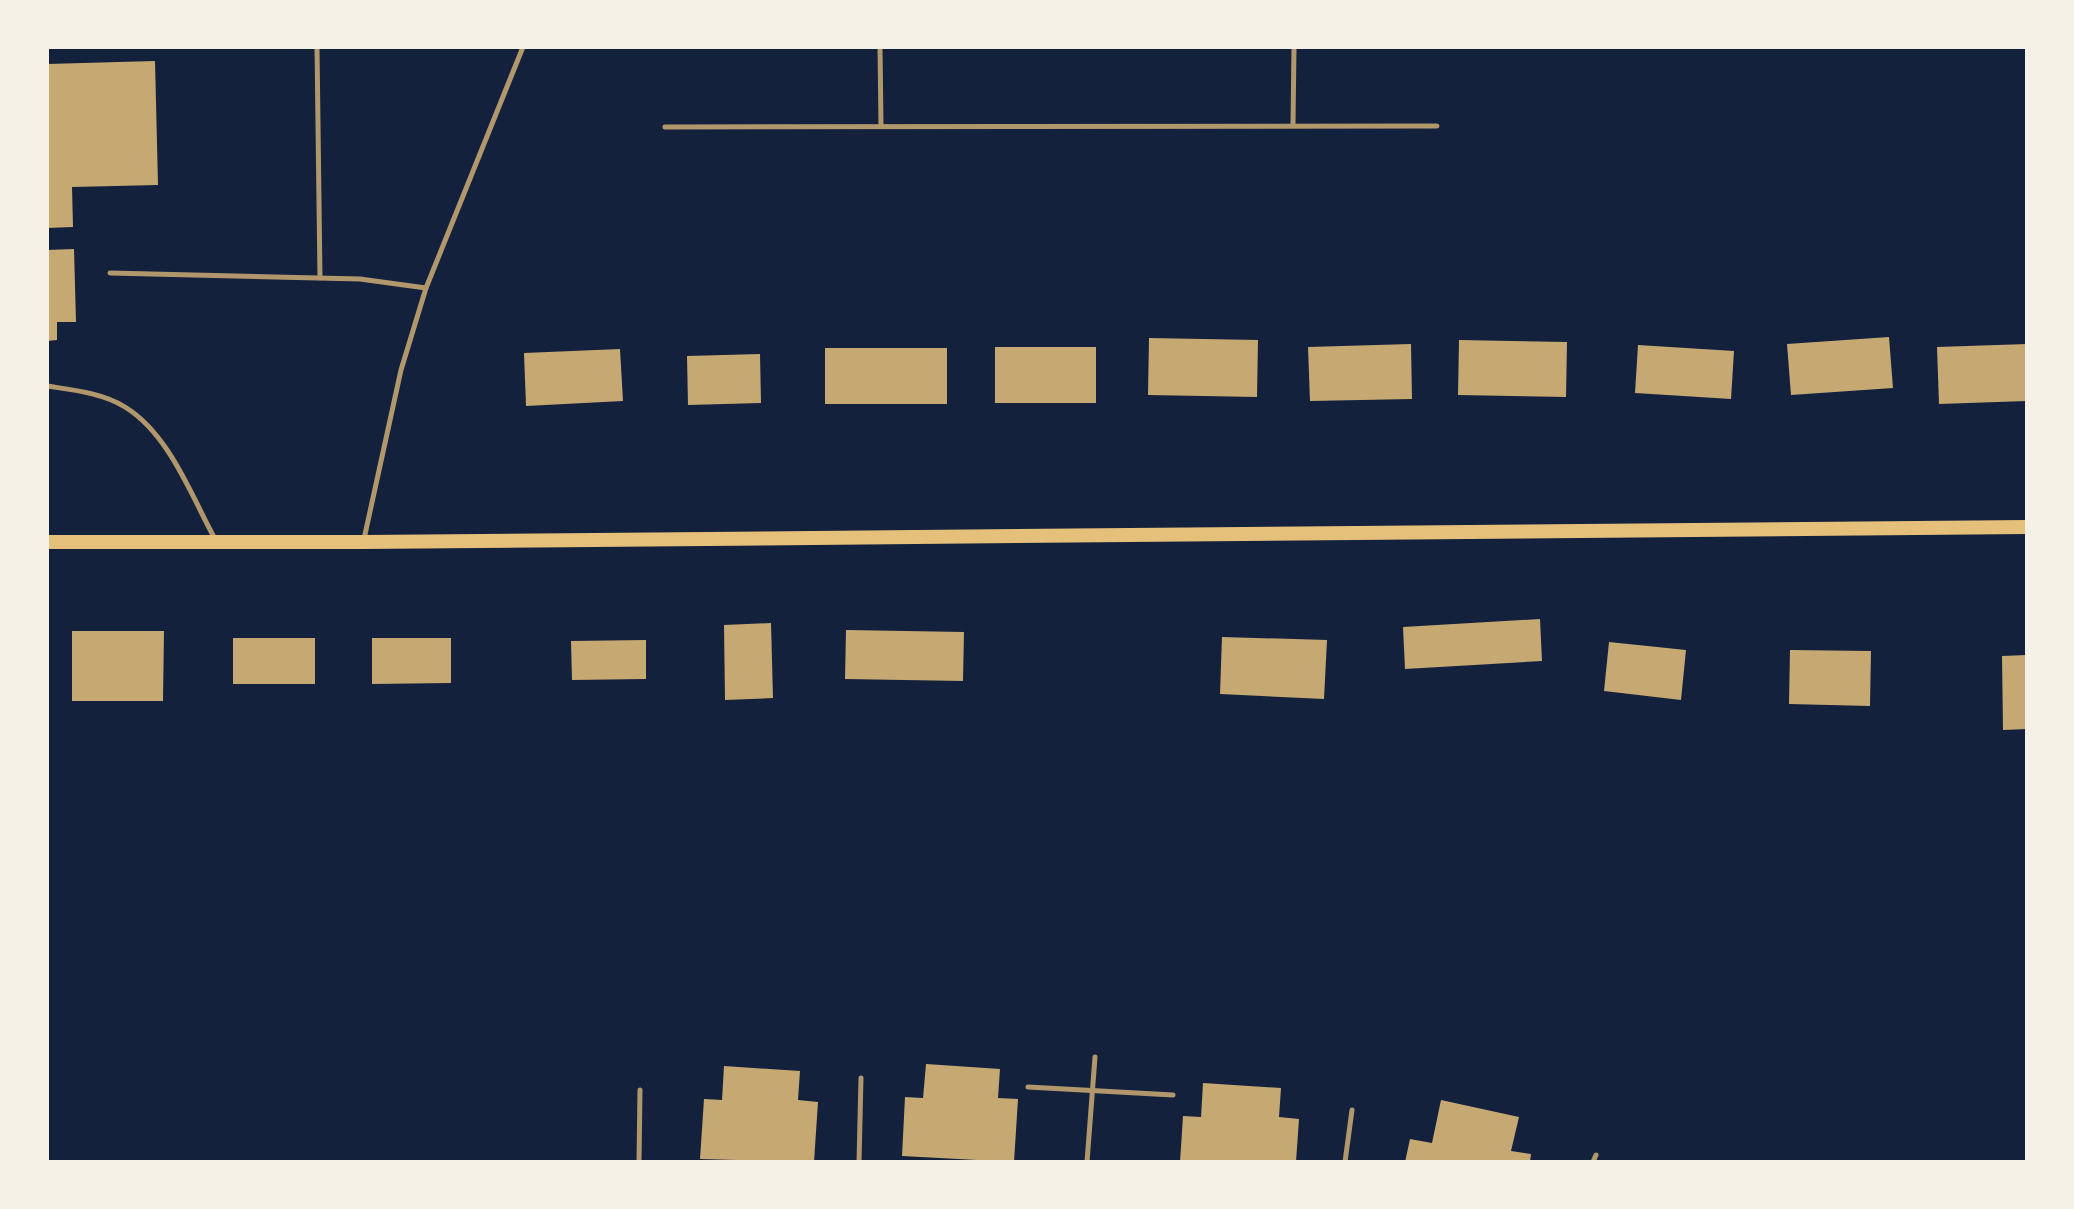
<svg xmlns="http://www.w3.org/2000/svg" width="2074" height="1209" font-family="Arial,sans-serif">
<rect width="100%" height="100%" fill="#14213d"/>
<g fill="#c6a872">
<path d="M155 61 158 185 72 187 73 227 47 228V64Z"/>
<path d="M74 249 76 322H57V340L47 341V250Z"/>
<path d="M1889 337 1893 388 1791 395 1787 344Z"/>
<path d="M1149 338 1258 340 1257 397 1148 395Z"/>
<path d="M1459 340 1567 342 1566 397 1458 395Z"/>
<path d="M1411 344 1412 399 1310 401 1308 347Z"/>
<path d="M2027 344V401L1939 404 1937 347Z"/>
<path d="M1638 345 1734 351 1731 399 1635 393Z"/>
<rect x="995" y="347" width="101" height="56"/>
<rect x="825" y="348" width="122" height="56"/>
<path d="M620 349 623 401 526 406 524 353Z"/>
<path d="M760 354 761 403 688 405 687 356Z"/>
<path d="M1540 619 1542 661 1405 669 1403 627Z"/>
<path d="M771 623 773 698 725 700 724 625Z"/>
<path d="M846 630 964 632 963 681 845 679Z"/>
<path d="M72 631H164L163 701H72Z"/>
<path d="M1222 637 1327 640 1324 699 1220 694Z"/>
<rect x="233" y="638" width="82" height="46"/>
<path d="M372 638H451V683L372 684Z"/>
<path d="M646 640V679L572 680 571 641Z"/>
<path d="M1609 642 1686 650 1681 700 1604 691Z"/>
<path d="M1790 650 1871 651 1870 706 1789 704Z"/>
<path d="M2027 655V729L2003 730 2002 656Z"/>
<path d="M926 1064 1000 1069 998 1098 1018 1099 1014 1162 902 1156 905 1097 923 1098Z"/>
<path d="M724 1066 800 1071 798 1100 818 1102 814 1162 700 1159 704 1099 722 1100Z"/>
<path d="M1203 1083 1281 1088 1279 1117 1299 1119 1296 1162H1180L1183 1116 1201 1117Z"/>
<path d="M1441 1100 1519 1117 1511 1151 1531 1154 1530 1162H1405L1410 1139 1432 1143Z"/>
</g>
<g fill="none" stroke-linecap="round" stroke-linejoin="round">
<g stroke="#b1986c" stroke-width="5">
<path d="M317 47 320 278"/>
<path d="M880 47 881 126"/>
<path d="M1293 125 1294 47"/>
<path d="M665 127 1437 126"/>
<path d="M110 273 360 279 426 288"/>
<path d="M47 386C73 390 103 393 125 407 169 434 191 495 215 539"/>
<path d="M364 539 401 370 426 288 523 47"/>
<path d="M1028 1087 1173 1095"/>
<path d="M639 1162 640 1090"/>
<path d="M859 1162 861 1078"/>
<path d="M1087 1162 1095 1057"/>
<path d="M1345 1162 1352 1110"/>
<path d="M1593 1162 1596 1155"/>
</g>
<path stroke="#e5c07b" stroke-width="14" d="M47 542H363L2027 527"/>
</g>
<rect width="2074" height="1209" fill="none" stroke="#f6f1e7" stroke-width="98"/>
</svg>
